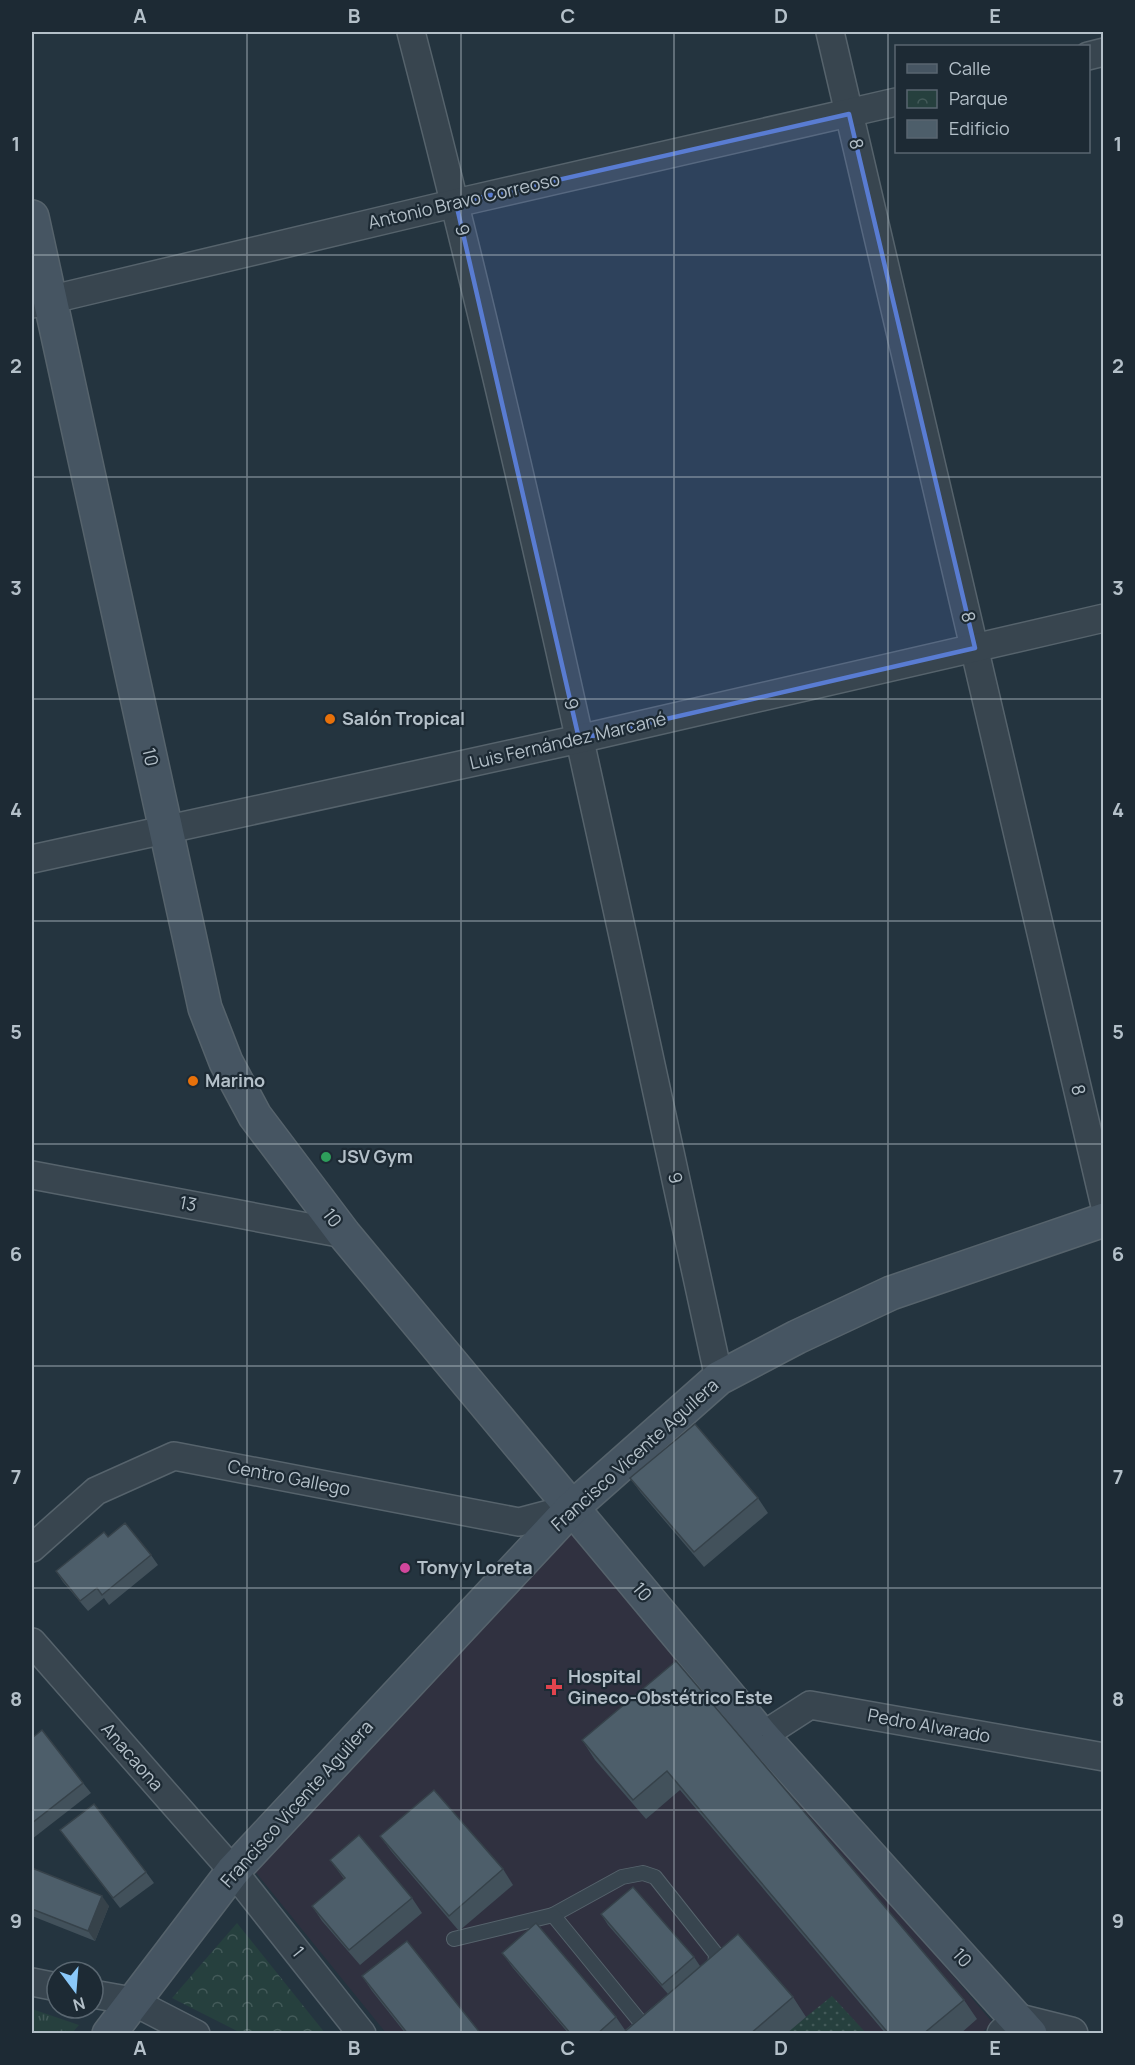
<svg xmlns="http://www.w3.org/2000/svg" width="1135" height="2065" font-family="Manrope,sans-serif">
<defs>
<pattern id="grass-tufts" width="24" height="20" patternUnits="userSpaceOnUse" patternTransform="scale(1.5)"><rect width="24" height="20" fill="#26403e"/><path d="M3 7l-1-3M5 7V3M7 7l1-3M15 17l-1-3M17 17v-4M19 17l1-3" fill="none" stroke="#435a59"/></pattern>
<pattern id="park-crowns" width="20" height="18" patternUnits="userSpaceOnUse" patternTransform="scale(1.5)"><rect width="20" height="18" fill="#26403e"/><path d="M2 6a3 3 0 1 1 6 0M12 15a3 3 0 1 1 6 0" fill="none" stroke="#435a59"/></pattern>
<pattern id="garden-dots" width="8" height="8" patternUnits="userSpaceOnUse" patternTransform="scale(1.5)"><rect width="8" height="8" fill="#26403e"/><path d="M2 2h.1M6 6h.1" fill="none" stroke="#435a59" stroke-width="1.8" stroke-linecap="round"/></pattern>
</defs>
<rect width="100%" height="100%" fill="#24343f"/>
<path fill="#303140" d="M551 1504 993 2023 980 2034 386 2033 253 1869Z"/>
<path fill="url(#grass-tufts)" d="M32 2009 79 2025 72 2033H32Z"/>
<path fill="url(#park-crowns)" d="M237 1923 325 2033H241L172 1998Z"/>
<path fill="url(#garden-dots)" d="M832 1996 866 2033H786Z"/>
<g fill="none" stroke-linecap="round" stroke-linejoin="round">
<defs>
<g id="service">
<path d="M553 1915 622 1877 643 1873 655 1877 716 1954 715 1971"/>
<path d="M454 1939 553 1915 647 2030"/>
</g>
<g id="minor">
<path d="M411 32C527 477 621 929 719 1378"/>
<path d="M830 32 1104 1202"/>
<path d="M1088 56 1104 52"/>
<path d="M32 304 456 203 896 102"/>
<path d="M32 859 579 739 1104 618"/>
<path d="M32 1175 344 1234"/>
<path d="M32 1548 96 1491 174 1456 519 1522 572 1508"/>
<path d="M32 1642 233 1871 362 2034"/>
<path d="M762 1736 810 1705 1104 1757"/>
<path d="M32 1982 57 1987"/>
<path d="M93 1994 132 2001 196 2034"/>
</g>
<path id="tertiary" d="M1004 2034 1019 2021 1071 2034"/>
<g id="secondary">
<path d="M32 217 205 1008 226 1062 255 1116 344 1234 762 1736 1030 2034"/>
<path d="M109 2034 233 1871 572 1508 719 1378 797 1337 891 1293 1104 1220"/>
</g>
</defs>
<use href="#service" stroke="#56636c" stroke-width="16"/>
<use href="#minor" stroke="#56636c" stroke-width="30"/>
<use href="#tertiary" stroke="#56636c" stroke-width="36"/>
<use href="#secondary" stroke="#56636c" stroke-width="36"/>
<use href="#service" stroke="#38454f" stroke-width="14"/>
<use href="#minor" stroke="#38454f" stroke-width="27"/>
<use href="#tertiary" stroke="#38454f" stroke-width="33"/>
<use href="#secondary" stroke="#465562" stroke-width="33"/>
</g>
<g fill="#42515b">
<path d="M630 1478 758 1498 768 1513 704 1567 641 1493Z"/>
<path d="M108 1537 151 1555 158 1565 109 1605 104 1598 88 1611 63 1582 56 1571Z"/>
<path d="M676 1661 964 2000 977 2019 960 2034H886L680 1790 646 1819 595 1760 582 1740Z"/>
<path d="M32 1735 83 1783 91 1793 32 1839Z"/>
<path d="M60 1830 146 1872 154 1883 120 1908Z"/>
<path d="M380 1836 503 1869 513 1885 459 1931 391 1851Z"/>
<path d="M330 1860 412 1898 422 1913 360 1965 322 1921 312 1906 344 1879Z"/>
<path d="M32 1868 109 1906 95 1941 32 1916Z"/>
<path d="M601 1914 694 1957 700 1966 793 1997 806 2017 786 2034H569L513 1968 502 1953 616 2017 625 2030 668 1994 608 1925Z"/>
<path d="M362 1976 481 2034H406L372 1991Z"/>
</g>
<path fill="#36424a" d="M102 1896 109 1906 95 1941 88 1931Z"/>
<g fill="#4d5e6a" stroke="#36424a" stroke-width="1.5">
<path d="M695 1424 758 1498 694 1552 630 1478Z"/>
<path d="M125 1523 151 1555 102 1595 97 1588 80 1601 56 1571 104 1532 108 1537Z"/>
<path d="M676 1661 964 2000 923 2034H889L667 1771 633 1800 582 1740Z"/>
<path d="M42 1730 83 1783 32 1823V1738Z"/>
<path d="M434 1790 503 1869 449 1916 380 1836Z"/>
<path d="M94 1804 146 1872 113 1898 60 1830Z"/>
<path d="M359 1835 412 1898 349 1950 312 1906 345 1878 330 1860Z"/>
<path d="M32 1868 102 1896 88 1931 32 1909Z"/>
<path d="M633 1887 694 1957 662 1985 601 1914Z"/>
<path d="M536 1923 616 2017 597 2034H571L502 1953Z"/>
<path d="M738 1934 793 1997 750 2034H622Z"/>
<path d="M407 1941 481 2034H408L362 1976Z"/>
</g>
<path fill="#597cd2" fill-opacity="0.2" stroke="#597cd2" stroke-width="4.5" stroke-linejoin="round" d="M849 114 975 648 579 739 456 203Z"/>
<path fill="none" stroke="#b4c0c9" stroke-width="1.5" stroke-opacity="0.55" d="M247 32V2034M461 32V2034M674 32V2034M888 32V2034M32 255H1104M32 477H1104M32 699H1104M32 921H1104M32 1144H1104M32 1366H1104M32 1588H1104M32 1810H1104"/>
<g fill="#e8710a" stroke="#1d2a34" stroke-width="2">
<circle cx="330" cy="719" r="6"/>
<circle cx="193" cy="1081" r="6"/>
</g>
<circle fill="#2e9e5b" stroke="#1d2a34" stroke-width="2" cx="326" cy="1157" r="6"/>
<circle fill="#d1479c" stroke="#1d2a34" stroke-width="2" cx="405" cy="1568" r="6"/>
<path fill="#e0444e" stroke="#1d2a34" stroke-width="2" d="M551 1678h6v6h6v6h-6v6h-6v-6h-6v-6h6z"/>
<g text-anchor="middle" stroke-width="4.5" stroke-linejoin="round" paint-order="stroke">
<g font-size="18" fill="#b4c0c9" stroke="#1d2a34">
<text transform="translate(856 144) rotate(77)" y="6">8</text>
<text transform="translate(464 201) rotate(-13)" y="6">Antonio Bravo Correoso</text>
<text transform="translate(462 230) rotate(77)" y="6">9</text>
<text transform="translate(968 617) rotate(77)" y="6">8</text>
<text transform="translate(571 704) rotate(77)" y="6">9</text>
<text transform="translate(568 741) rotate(-13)" y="6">Luis Fernández Marcané</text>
<text transform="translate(150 757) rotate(77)" y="6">10</text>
<text transform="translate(1078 1090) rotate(77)" y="6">8</text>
<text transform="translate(675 1178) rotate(78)" y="6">9</text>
<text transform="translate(188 1204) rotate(11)" y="6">13</text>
<text transform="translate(332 1218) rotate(53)" y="6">10</text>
<text transform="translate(635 1455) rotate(-42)" y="6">Francisco Vicente Aguilera</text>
<text transform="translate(289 1478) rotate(11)" y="6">Centro Gallego</text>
<text transform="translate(642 1592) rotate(50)" y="6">10</text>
<text transform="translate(929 1726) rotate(10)" y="6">Pedro Alvarado</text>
<text transform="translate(132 1757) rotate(49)" y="6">Anacaona</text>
<text transform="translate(297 1804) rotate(-48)" y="6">Francisco Vicente Aguilera</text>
<text transform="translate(298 1952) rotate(51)" y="6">1</text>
<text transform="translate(962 1958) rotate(48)" y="6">10</text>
</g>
<g font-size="18" font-weight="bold" fill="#b4c0c9" stroke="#1d2a34" text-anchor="start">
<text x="342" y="725">Salón Tropical</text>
<text x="205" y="1087">Marino</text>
<text x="338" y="1163">JSV Gym</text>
<text x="417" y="1574">Tony y Loreta</text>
<text x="568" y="1683">Hospital<tspan x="568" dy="21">Gineco-Obstétrico Este</tspan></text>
</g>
</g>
<rect width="1135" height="2065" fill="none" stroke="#1d2a34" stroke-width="66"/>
<rect x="895" y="45" width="195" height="108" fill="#1d2a34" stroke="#596670" stroke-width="1.5"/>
<rect x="907" y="64" width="30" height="9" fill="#465562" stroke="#596670" stroke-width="1.5"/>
<text x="949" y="75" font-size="18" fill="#b4c0c9">Calle</text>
<rect x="907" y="90" width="30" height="18" fill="url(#park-crowns)" stroke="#596670" stroke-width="1.5"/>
<text x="949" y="105" font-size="18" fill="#b4c0c9">Parque</text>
<rect x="907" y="120" width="30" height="18" fill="#4d5e6a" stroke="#596670" stroke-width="1.5"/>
<text x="949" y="135" font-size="18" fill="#b4c0c9">Edificio</text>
<g transform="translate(75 1990) rotate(164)"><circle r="28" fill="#1d2a34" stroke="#596670" stroke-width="1.5"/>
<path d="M0-4.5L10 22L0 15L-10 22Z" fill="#8ac8f9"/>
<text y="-9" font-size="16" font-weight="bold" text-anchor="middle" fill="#b4c0c9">N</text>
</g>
<rect x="33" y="33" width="1069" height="1999" fill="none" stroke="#b4c0c9" stroke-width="2"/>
<g font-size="20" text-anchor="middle" font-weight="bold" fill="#b4c0c9">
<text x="140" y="23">A</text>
<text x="354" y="23">B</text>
<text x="568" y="23">C</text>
<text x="781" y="23">D</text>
<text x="995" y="23">E</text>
<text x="16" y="151">1</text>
<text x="1118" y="151">1</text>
<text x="16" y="373">2</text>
<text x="1118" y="373">2</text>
<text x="16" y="595">3</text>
<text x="1118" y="595">3</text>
<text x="16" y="817">4</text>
<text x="1118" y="817">4</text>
<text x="16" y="1039">5</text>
<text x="1118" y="1039">5</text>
<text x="16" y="1261">6</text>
<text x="1118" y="1261">6</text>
<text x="16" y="1484">7</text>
<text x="1118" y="1484">7</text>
<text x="16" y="1706">8</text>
<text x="1118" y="1706">8</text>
<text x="16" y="1928">9</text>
<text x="1118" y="1928">9</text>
<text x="140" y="2055">A</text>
<text x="354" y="2055">B</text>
<text x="568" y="2055">C</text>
<text x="781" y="2055">D</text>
<text x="995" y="2055">E</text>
</g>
</svg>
